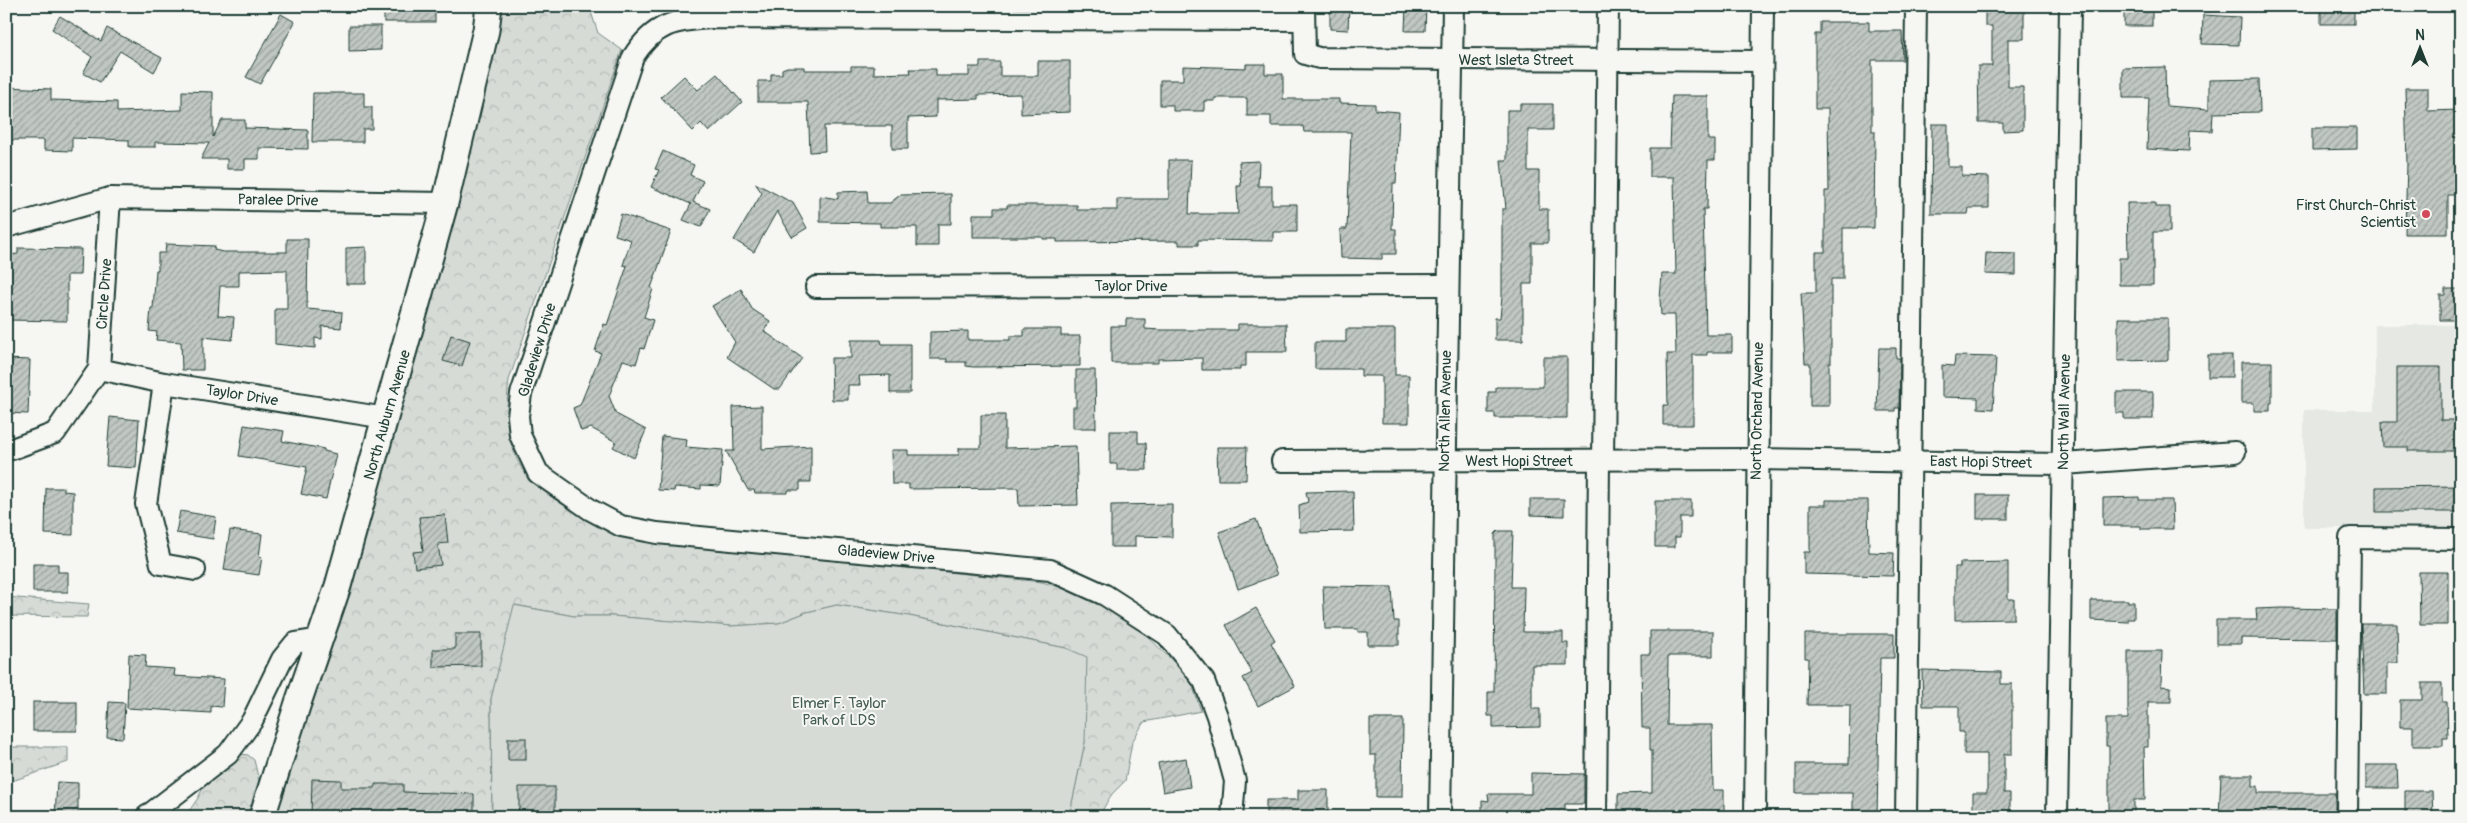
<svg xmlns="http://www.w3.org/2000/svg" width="2467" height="823" font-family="Pangolin,sans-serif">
<defs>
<pattern id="forest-crowns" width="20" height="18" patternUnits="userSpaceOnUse" patternTransform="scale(1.25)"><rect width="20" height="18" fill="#d6dbd6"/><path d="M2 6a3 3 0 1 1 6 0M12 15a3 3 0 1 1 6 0" fill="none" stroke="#b7bdb8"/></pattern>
<pattern id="building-hatch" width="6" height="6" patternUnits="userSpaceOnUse" patternTransform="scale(1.25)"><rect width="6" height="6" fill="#c1c8c3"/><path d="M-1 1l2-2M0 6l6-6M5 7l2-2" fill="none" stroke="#9ca49f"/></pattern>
</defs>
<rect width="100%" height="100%" fill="#f6f6f2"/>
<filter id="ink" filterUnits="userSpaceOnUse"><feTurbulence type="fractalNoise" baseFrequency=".02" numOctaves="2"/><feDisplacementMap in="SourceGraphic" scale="10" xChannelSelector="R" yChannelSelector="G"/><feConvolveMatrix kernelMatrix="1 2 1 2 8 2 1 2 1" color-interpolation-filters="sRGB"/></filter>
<g filter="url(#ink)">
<path fill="#e6e8e4" d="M2375 325H2461V528H2304V410H2375Z"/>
<g fill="url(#forest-crowns)" stroke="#7a8c85">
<path d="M501 6H589L598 33 622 50 509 380C506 404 506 429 514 452 529 499 602 525 644 540L1042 582 1093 597 1141 630 1181 669 1192 684 1201 711 1144 722 1132 742 1125 781 1112 794 1103 809 1104 817H1069L1085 742 1066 648 909 616 837 605 807 612 779 623 731 626 612 616H574L515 605 491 699 492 817H273L369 524 487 75Z"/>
<path d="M6 597 89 604 87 617 6 616Z"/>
<path d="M6 747H68V762L6 783Z"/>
<path d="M240 754 248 755 254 760 259 781 248 817H185L198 798 210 773Z"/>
</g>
<path fill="#d6dbd6" stroke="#7a8c85" d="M514 605 574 616H612L731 626 779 623 807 612 837 605 909 616 1066 648 1087 657 1085 742 1069 817H782L770 815 740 817H492L491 699Z"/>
<g fill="url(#building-hatch)" stroke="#1f3d34">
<rect x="384" y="6" width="51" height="16"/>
<path d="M1330 6H1349L1348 30 1330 29Z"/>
<path d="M1406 6H1426L1425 31H1405Z"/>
<path d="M1985 6H2024V39H2008V87H2023V130L2003 131V123H1979L1978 66H1992V26H1985Z"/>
<rect x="2124" y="6" width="28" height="20"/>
<rect x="2321" y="6" width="33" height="18"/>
<path d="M281 14 295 22 260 84 246 77Z"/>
<path d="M2203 15 2240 17 2239 45 2202 44Z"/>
<path d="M60 16 101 41 107 28 162 58 154 72 120 51 100 82 83 73 92 57 52 29Z"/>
<path d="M1820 22H1869V31H1902L1903 60H1872V131H1875L1874 228H1843V279H1831V363H1829V406H1810V363H1805L1801 293H1816V252H1825V191H1829L1828 109H1815V34H1820Z"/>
<path d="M349 26H381V50L349 51Z"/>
<path d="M1038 61H1070V112L1021 114V94L978 95V99L936 100V117L908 118V149H892V126H824L825 151 810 152 808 102H758V81H771V74H782V69L787 67H804V70H851V66H874V74L911 73 910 69H936V76H969V67H980V62H1000V76H1038Z"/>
<path d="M1246 64H1265V74H1283V99H1339V103L1375 104V110L1399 112 1396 183H1393L1392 229H1396V254H1382V259L1341 258 1340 229H1347L1351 132H1304L1303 126H1271V116H1247V98H1215V101H1204V111H1173V105H1160V80H1183V66L1246 68Z"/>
<path d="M2165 67 2166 106 2209 109V80L2259 79 2260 112 2213 113 2212 131 2190 130 2189 151 2147 149 2149 98H2123V68Z"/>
<path d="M717 74 742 102 709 132 701 123 693 131 661 97 684 76 698 90Z"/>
<path d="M6 87 51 89V100L117 102V112L182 110V91L213 92V137L222 120H245V128L308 130V149L259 148V159H245V169H227V159H201L209 143 155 142V147H129V140L72 138V151L44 150V140H6Z"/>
<path d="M2405 88H2428V111L2461 110V195H2448V234H2405L2407 164Z"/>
<path d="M313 93H364V107H372V129H363V142H312Z"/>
<path d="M1672 96H1708V140H1715V160H1708L1707 209H1703L1706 335H1732V352H1707V355H1693V425H1663V405H1668L1667 354H1676L1675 315H1661L1660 299 1662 274H1676L1674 177H1650V148H1670Z"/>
<path d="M1520 104H1553V130H1528V171H1539V209H1548V243H1532V284H1523V340H1495V318H1500L1502 297V209H1506L1501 160H1507V110H1520Z"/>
<path d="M1932 124H1948V167H1962V176L1989 177V208H1969L1968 214H1931Z"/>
<path d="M2312 128H2357V149L2312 150Z"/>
<path d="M663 151 694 165 690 175 703 181 693 202 710 209 701 227 683 220 691 204 651 187 659 170 655 169Z"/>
<path d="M1169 160H1191L1189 214H1238L1237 186H1241L1239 162 1259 161 1258 186H1272V204H1297V232H1273V241L1198 240V245H1179V241L1057 242V239H1043V237H973V214H994V208H1007V205H1077V210H1117V199H1169Z"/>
<path d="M755 183 793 203 807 228 792 237 777 211 754 252 734 240 762 193Z"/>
<path d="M867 191 868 203H890L900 195 951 194V224H938V246H917V227H880V223L820 222V196L838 199V192Z"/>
<path d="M2127 203H2155V207H2170V232H2153V285H2119V258H2128Z"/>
<path d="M621 214 671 231 651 288 653 289 644 317 653 320 644 349 641 348 636 364 623 360 609 396 616 414 646 430 634 458 613 447 616 442 591 428 581 431 573 408 580 405 601 353 595 351 604 324 607 325 627 266 623 265 631 240 615 235Z"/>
<path d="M287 239H308L307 309 342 312 341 328 322 326V339L315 338V348L275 344V309H287V270L239 271V286H220L218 316 234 317 232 340 203 337V370H182L181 342 156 340 157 332 149 331 151 308H153L156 270H158V253H165L166 244 215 246 214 250 223 252H287Z"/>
<path d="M366 247V284H346V248Z"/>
<path d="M18 248 81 249 80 275H67V321L6 320V255L18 254Z"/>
<path d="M1986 253 2016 254V275L1985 274Z"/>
<path d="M741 289 752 309 770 321 764 331 802 358 780 389H774L727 357 735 342 712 306Z"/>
<path d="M2445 289H2461V320H2440V295H2445Z"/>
<path d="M2118 318H2168V360L2118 361Z"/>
<path d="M1126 319H1145V329L1161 330H1238V324H1286L1287 352H1246V366H1240V370H1202V358L1158 359V363H1111V326H1126Z"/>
<path d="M1024 329H1061V336H1080V366L973 367 966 366V362H947V359H930V332L968 331V340H1010V336H1024Z"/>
<path d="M1346 329H1395V375H1409V423H1382V376H1361V369H1315V342H1346Z"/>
<path d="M451 335 470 341 462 366 443 361Z"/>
<path d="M851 340H881L882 344H910V393H890V375L859 376 860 385H848V400H832L831 358H851Z"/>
<path d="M1879 348H1896V358H1900L1899 408H1895V411H1877Z"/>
<rect x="2208" y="355" width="24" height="22"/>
<path d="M1955 356 1996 357 1993 409 1978 408V398L1942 397V365L1954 366Z"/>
<path d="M1543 357H1567V418H1495V413H1488V392H1496V387H1543Z"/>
<path d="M6 359 30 360 28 414 6 413Z"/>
<path d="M2241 362H2272V403H2270V411H2254V403H2241Z"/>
<path d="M2397 367H2441V420H2457V451H2408V447H2383L2382 422H2397Z"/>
<path d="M1076 370H1095L1096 428H1073V407H1076Z"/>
<path d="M2116 392H2153V419H2124V413H2116Z"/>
<path d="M762 406V449L811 446V482H800V490H788V493H755L754 490H748L726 451H734L733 407Z"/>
<path d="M981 415H1005V448L1076 446 1078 505 1019 506 1018 488 909 489V484H892L891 450H908V455H959V448H981Z"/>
<path d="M110 417 139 420 136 468 106 466Z"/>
<path d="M244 425 284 431 282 441 324 449V451L336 454 326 499 301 494 307 467 239 456Z"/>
<path d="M1110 431H1138V443H1146L1147 470H1117V464H1110Z"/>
<path d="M662 436 687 439 686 447 723 450 720 486 701 485V489L675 487 674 491 658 490Z"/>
<path d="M1217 447H1247L1246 480H1218Z"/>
<path d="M2461 486V512H2376V487Z"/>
<path d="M46 488H64V491L73 492V535L45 534Z"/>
<path d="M1353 491 1354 531 1300 532 1299 505 1308 502 1306 492Z"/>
<rect x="1977" y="495" width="31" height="24"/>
<path d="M2139 497V500H2172L2173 529H2141V526H2103V498Z"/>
<path d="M1530 499H1564V516L1530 515Z"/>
<path d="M1826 500H1868L1869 552 1894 553 1893 576 1804 574V552H1810V505H1826Z"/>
<path d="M1655 501H1691V517H1680V537H1675V547H1655Z"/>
<path d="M1172 504V537L1135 536V547H1111V505Z"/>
<path d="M180 511 216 517 213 539 176 533Z"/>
<path d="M445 515 448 543 438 544 441 565 415 568 413 552 423 551 419 517Z"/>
<path d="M1256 519 1277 575 1238 589 1219 532Z"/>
<path d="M230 530 262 534 259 557H262L259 575 224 570Z"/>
<path d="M1498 531H1513L1511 587H1524L1523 632H1563V643H1568V665H1532V709H1540V727L1493 728V716H1488V692H1494L1495 563V534Z"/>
<path d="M2008 562V599H2014V619L1955 620V567H1960V563Z"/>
<path d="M33 564H58V572H68V592H33Z"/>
<path d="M2419 572H2448V625H2420Z"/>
<path d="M1323 586 1392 587 1394 621H1399V645H1368V632H1358V629H1325Z"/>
<path d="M2091 600H2128V602H2134V619H2128V622L2091 620Z"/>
<path d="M1256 608 1275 640 1271 643 1295 686 1258 706 1243 678 1252 673 1226 625Z"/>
<path d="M2282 608 2337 609V639L2241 638V644H2216V620H2257L2256 609Z"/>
<path d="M2361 624H2397L2398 663H2387V694H2364Z"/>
<path d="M1650 631H1713V656H1668L1667 725H1712L1713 790H1724V817H1618V794L1652 793V750H1650V728H1642L1641 654H1650Z"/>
<path d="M455 634H481V666L433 667V649H455Z"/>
<path d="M1805 634H1894V658H1880L1877 817H1853V793H1796V764H1849L1850 705H1807L1808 658H1805Z"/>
<path d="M2128 651H2162L2161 686 2171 687V702H2148V747H2144L2145 800H2134V817H2109V746H2106V719H2128Z"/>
<path d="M129 654 146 655 145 667 175 669 174 676 224 679 222 707 211 706V713L127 708Z"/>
<path d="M1922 670 2001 672V684H2012V754H2004V793H2010V817H1973V793H1987V754H1964V732H1959V706H1923Z"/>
<path d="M2422 683H2442V702H2447L2448 738H2443V746H2413V727H2400V700H2422Z"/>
<rect x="33" y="702" width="44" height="29"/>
<path d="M109 702 125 703 123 738 107 737Z"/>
<path d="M1370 719H1403L1402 797H1376V755H1370Z"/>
<rect x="508" y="738" width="18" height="22"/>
<path d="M1186 758 1190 787 1163 792 1158 763Z"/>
<path d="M2366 765H2397L2398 788H2366Z"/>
<path d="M1531 773 1584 774V804H1565V817H1482V800L1489 801 1488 794H1531Z"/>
<path d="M2221 775H2253V786H2258V793H2335V816L2219 817Z"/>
<path d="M312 779 341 780V788H375V784H403V792L474 794V817H311Z"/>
<path d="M57 782 78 783V817H55Z"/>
<rect x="519" y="787" width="36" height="30"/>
<path d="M1298 790H1328V817H1266V800H1298Z"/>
<path d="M2405 791H2432L2433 817H2405Z"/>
</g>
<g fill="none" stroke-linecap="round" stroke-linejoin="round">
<defs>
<g id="minor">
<path d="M1304 6 1305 54 1319 58 1762 61"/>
<path d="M6 227 110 198 445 203"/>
<path d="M816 287 1447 285"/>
<path d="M99 369 164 383 386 418"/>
<path d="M164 383 146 504 161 564 195 570"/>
<path d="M6 448 12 449 55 433 99 369 110 198"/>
<path d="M1603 460 1608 6"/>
<path d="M1282 461 1757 459 2063 464 2235 452"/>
<path d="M146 817 228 754 252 721 282 659 295 643 320 639"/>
<path d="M1232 817 1235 781 1217 716 1204 681 1167 635 1105 595 1050 570 657 533 621 526 591 510 538 473 520 435 518 416 521 394 633 57C654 24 674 20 712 18L1304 20"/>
<path d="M1440 817 1453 6"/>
<path d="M1596 817 1599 460"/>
<path d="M1755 817 1763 6"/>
<path d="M1906 817 1916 6"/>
<path d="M2057 817 2070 6"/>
<path d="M2347 817 2350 538 2461 539"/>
</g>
<path id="major" d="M262 817 298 703 338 586 445 203 486 30 489 6"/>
</defs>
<use href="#minor" stroke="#1f3d34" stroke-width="24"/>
<use href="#major" stroke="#1f3d34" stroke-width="29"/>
<use href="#minor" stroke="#f6f6f2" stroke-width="20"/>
<use href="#major" stroke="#f6f6f2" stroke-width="25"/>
</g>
</g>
<circle fill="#d1495b" stroke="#f6f6f2" stroke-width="2" cx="2426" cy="214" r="5"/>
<g text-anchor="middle" stroke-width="4" stroke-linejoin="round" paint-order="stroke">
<g font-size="15" fill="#1f3d34" stroke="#f6f6f2">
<text x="1516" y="65">West Isleta Street</text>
<text transform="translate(278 200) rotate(1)" y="5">Paralee Drive</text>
<text x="1131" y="291">Taylor Drive</text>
<text transform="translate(104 294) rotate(-86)" y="5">Circle Drive</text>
<text transform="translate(537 350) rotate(-73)" y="5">Gladeview Drive</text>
<text transform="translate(242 395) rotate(9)" y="5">Taylor Drive</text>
<text transform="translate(1445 411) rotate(-89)" y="5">North Allen Avenue</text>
<text transform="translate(1757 411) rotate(-89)" y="5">North Orchard Avenue</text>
<text transform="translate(2064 412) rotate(-89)" y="5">North Wall Avenue</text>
<text transform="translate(387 415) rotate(-74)" y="5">North Auburn Avenue</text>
<text x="1519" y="466">West Hopi Street</text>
<text transform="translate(1981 462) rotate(1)" y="5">East Hopi Street</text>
<text transform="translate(886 554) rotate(5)" y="5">Gladeview Drive</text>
</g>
<g font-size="15" fill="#1f3d34" stroke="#f6f6f2" text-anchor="end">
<text x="2416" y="210">First Church-Christ<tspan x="2416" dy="17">Scientist</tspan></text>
</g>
<g font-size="15" fill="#445d54" stroke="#f6f6f2">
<text x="839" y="708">Elmer F. Taylor<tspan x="839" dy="17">Park of LDS</tspan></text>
</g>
</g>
<rect width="2467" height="823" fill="none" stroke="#f6f6f2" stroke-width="25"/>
<rect x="12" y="12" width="2442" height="798" fill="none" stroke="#1f3d34" stroke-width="2" filter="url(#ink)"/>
<g transform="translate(2420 48)" stroke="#f6f6f2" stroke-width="4" paint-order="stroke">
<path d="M0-4L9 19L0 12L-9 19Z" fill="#1f3d34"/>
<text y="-8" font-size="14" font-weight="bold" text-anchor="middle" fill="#1f3d34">N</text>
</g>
</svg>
